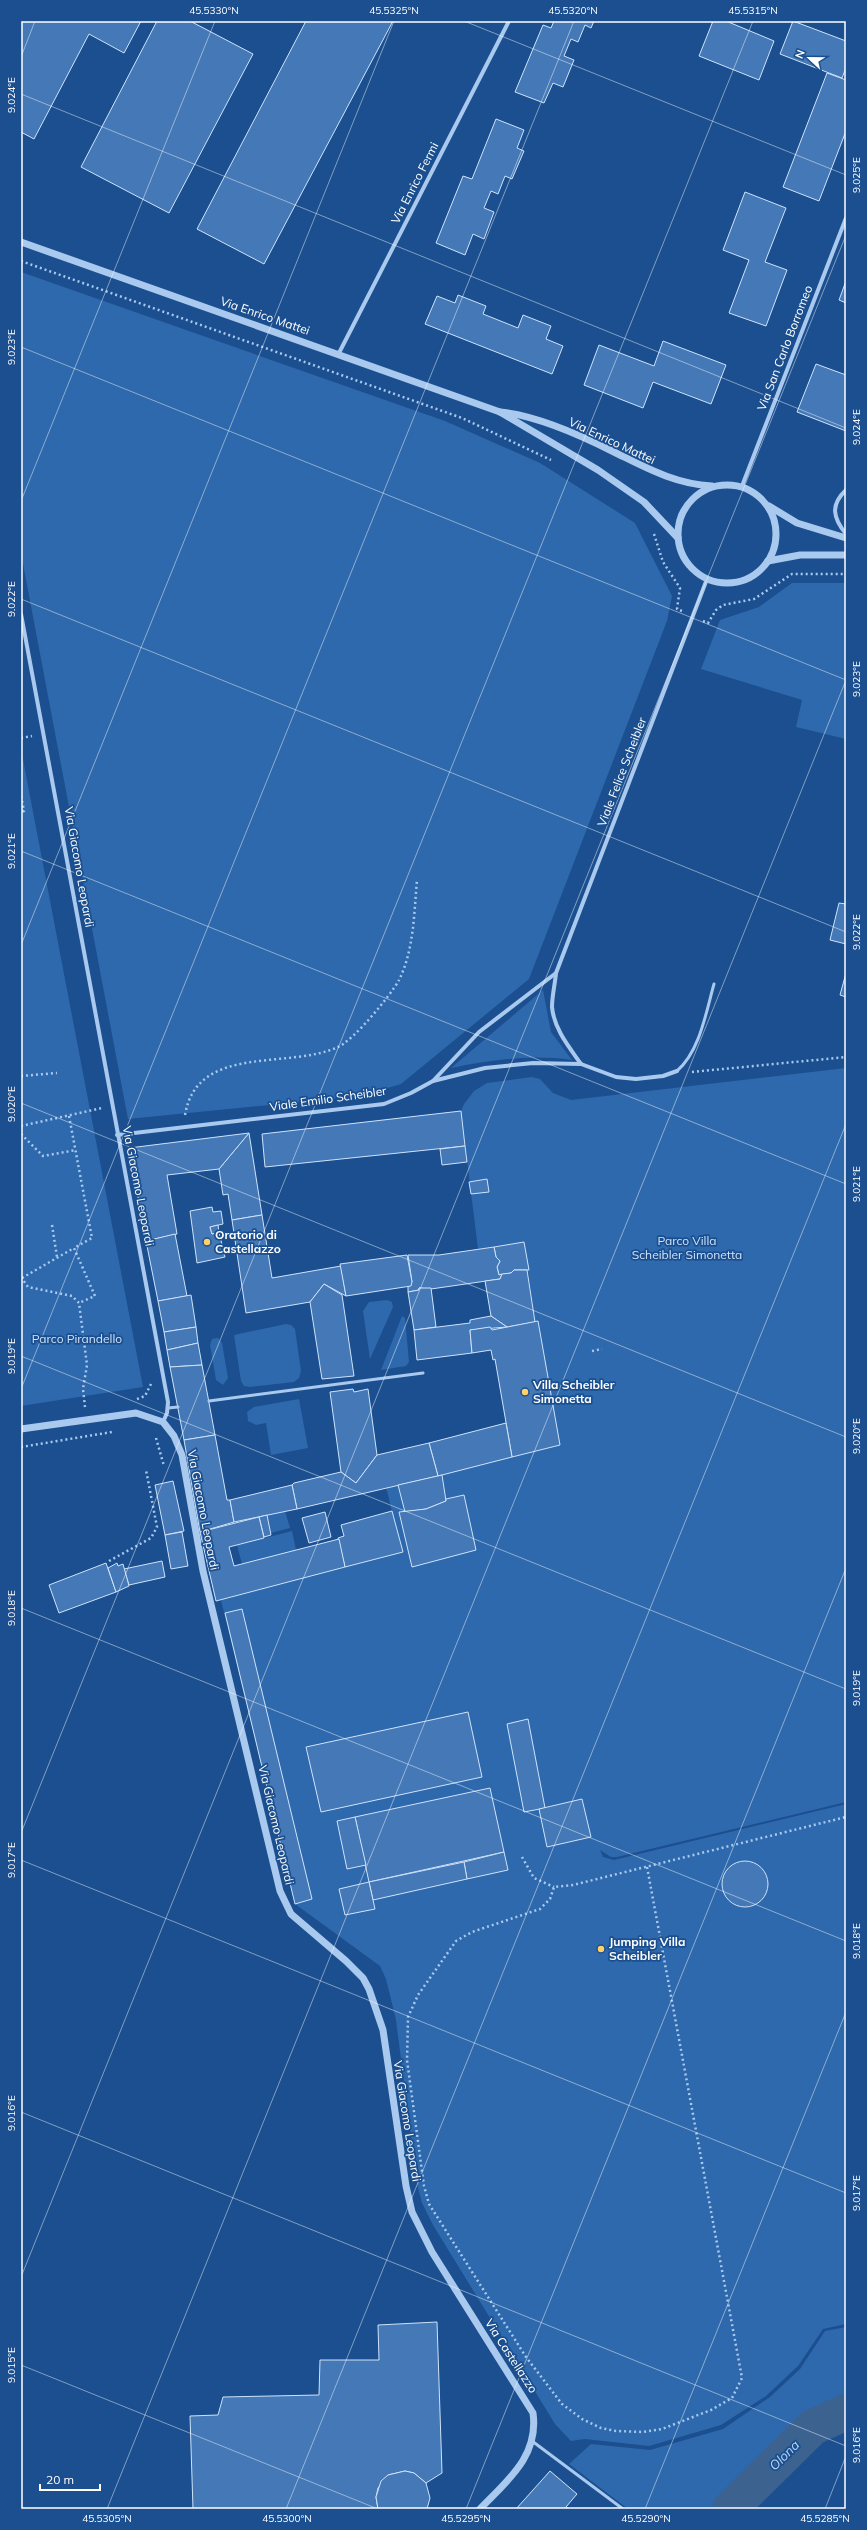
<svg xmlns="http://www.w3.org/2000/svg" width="867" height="2530" font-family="Mulish,sans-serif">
<rect width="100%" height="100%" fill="#1b4f8f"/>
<g fill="#2e69ad">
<path d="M21 272 445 421 540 463 635 523 672 596 667 621 529 979 401 1084 361 1096 128 1119 21 553Z"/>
<path d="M792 583H846V739L796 727 802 700 701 669 720 620 759 607Z"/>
<path d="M21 749 143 1387 21 1406Z"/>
<path d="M543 990 551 1032 572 1060C530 1054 491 1060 451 1068Z"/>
<path d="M846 1068V1802L617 1857H611L600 1850 603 1857 614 1860 846 1804V2324L823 2329 798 2366 766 2396 721 2425 649 2446 585 2439 571 2441 555 2424 433 2225 422 2203 417 2184 396 2020 386 1979 380 1966 295 1904 221 1600 402 1552 386 1487 559 1445 538 1321 535 1322 524 1242 478 1249 461 1111 464 1104 474 1091 487 1083 532 1077 540 1079 553 1093 571 1100Z"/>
<path d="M387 1300 392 1302 393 1307 370 1359 363 1311 369 1302Z"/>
<path d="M402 1316 405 1318 409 1362 406 1366 381 1370Z"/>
<path d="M286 1324 291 1325 295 1329 301 1371 299 1378 294 1382 250 1387 244 1386 241 1381 234 1335Z"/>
<path d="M218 1338 222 1343 228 1378 223 1385 216 1380 210 1345 212 1339Z"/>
<path d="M299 1399 308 1448 271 1455 266 1423 256 1425 248 1421 247 1412 254 1407Z"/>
<path d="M285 1511 290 1528 271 1533 267 1515Z"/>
<path d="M292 1531 296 1550 242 1564 237 1545Z"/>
<path d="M846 2327V2400L805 2419 716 2509H628L569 2464 591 2444 650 2450 723 2429 770 2397 800 2369 825 2331Z"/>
</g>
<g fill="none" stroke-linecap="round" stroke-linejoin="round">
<path stroke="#3c6290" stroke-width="36" d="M730 2509 813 2427 846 2412"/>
</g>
<g fill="#4478b7" stroke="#cfe3fa">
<path d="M21 21H141L124 53 89 34 34 139 21 132Z"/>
<path d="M157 21H190L253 54 169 213 81 167Z"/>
<path d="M306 21H393L264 264 197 229Z"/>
<path d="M554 21H594L591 28 585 25 578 42 571 39 564 56 574 60 563 87 553 83 544 103 515 92 543 25 551 28Z"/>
<path d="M713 21H726L774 41 759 80 699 56Z"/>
<path d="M793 21 846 41V68L842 78 780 54Z"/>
<path d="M827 73 846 80V131L819 201 783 187Z"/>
<path d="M496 119 524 130 517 148 524 151 512 179 505 176 498 194 491 191 484 208 494 212 484 239 473 234 465 255 436 243 463 176 472 179Z"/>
<path d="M745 192 786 208 765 262 787 270 766 326 729 313 749 260 723 250Z"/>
<path d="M846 281V303L839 300Z"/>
<path d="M458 295 486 306 483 314 518 328 523 315 551 326 546 339 563 346 552 374 425 324 437 296 455 303Z"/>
<path d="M663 341 726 365 711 404 653 382 643 408 584 385 599 345 654 366Z"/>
<path d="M816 364 846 375V431L797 412Z"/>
<path d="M839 903 846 904V944L830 940Z"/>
<path d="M846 973V997L840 995Z"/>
<path d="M461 1111 465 1146 265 1167 262 1134Z"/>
<path d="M249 1133 262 1215 232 1220 228 1194 223 1195 219 1169Z"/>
<path d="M249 1133 219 1169 167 1175 177 1234 146 1241 129 1148Z"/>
<path d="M465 1146 467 1162 442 1165 440 1149Z"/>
<path d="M487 1179 489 1192 471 1194 469 1182Z"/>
<path d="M212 1207 213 1212 221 1211 223 1224 210 1227 212 1234 219 1232 225 1257 197 1263 190 1211Z"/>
<path d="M262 1215 272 1278 341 1266 346 1296 324 1284 310 1302 246 1313 232 1220Z"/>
<path d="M218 1225 219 1232 212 1234 210 1227Z"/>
<path d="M175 1234 187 1296 158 1301 146 1241Z"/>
<path d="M524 1242 529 1270H514L511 1273 499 1275 497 1267 500 1261 496 1257 494 1247Z"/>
<path d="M494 1247 496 1257 500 1261 497 1267 499 1275 502 1274 500 1279 431 1289 419 1288V1290L408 1292V1287L412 1282 408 1255H439Z"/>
<path d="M407 1255 412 1282 411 1286 346 1296 340 1264Z"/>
<path d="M514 1270H527L535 1322 507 1327 491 1316 485 1281 500 1279 502 1274 511 1273Z"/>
<path d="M324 1284 342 1295 354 1376 322 1379 310 1302Z"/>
<path d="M419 1288H431L436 1327 414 1330 408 1292 419 1290Z"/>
<path d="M191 1295 196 1327 164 1332 158 1301Z"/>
<path d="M491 1316 507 1327 470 1330 472 1353 417 1360 414 1330 470 1323V1320Z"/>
<path d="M538 1321 560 1445 512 1457 495 1359 493 1360 491 1350 472 1353 470 1330 490 1327 492 1330Z"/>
<path d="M196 1327 198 1343 167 1350 164 1332Z"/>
<path d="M198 1343 202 1365 170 1367 167 1350Z"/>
<path d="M202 1365 215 1435 184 1440 170 1367Z"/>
<path d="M353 1389 354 1392 368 1389 377 1455 356 1483 341 1472 330 1392Z"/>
<path d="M506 1423 512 1457 438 1476 429 1443Z"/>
<path d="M215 1435 227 1500H230L234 1522 200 1532 184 1440Z"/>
<path d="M429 1443 438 1476 297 1509 292 1485 294 1483 341 1472 356 1483 377 1455Z"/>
<path d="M442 1475 446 1501 426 1509 405 1512 398 1485Z"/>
<path d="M173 1481 184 1531 165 1535 155 1485Z"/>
<path d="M292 1485 297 1509 234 1522 230 1500Z"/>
<path d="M464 1495 476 1550 412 1567 399 1512 426 1509 446 1501V1499Z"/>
<path d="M392 1511 403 1552 345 1567 338 1538 344 1536 341 1525Z"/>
<path d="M325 1512 331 1537 309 1543 302 1518Z"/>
<path d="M267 1515 271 1535 264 1537 259 1517Z"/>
<path d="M259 1517 264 1538 229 1547 234 1566 339 1539 345 1567 216 1601 200 1532Z"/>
<path d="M182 1532 188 1566 171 1569 165 1535Z"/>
<path d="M162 1561 165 1577 129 1585 124 1569Z"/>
<path d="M106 1563 116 1592 59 1613 49 1585Z"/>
<path d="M117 1563 118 1566 123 1564 129 1586 116 1592 108 1568Z"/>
<path d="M242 1609 312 1899 295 1904 225 1613Z"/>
<path d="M468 1712 482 1777 321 1812 306 1747Z"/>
<path d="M528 1719 545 1808 524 1812 507 1724Z"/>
<path d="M490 1788 504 1852 369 1882 355 1817Z"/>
<path d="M582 1799 591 1837 547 1847 539 1809Z"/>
<path d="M355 1817 366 1865 347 1869 337 1821Z"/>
<path d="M504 1852 508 1870 467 1879 464 1862Z"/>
<circle cx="745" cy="1884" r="23"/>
<path d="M464 1862 467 1879 373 1900 369 1882Z"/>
<path d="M369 1882 375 1909 345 1915 339 1889Z"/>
<path d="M437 2322 442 2473 426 2483 414 2473 405 2471 388 2475 378 2488 376 2497 378 2509H193L190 2416 218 2415 223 2397 319 2395 320 2360H379L378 2325Z"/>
<path d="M405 2471 414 2473 426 2483 430 2498 427 2509H378L376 2497 381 2481 388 2475Z"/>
<path d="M550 2471 577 2494 566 2507 569 2509H516Z"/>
</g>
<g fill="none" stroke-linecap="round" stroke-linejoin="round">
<g stroke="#a9c9ee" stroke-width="2.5" stroke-dasharray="2 3" stroke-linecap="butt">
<path d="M21 261 462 418 551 460"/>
<path d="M654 534 663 562 680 588 677 609 682 611"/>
<path d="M703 621 708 623 716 610 723 605 754 599 792 574H846"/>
<path d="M21 738 32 736"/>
<path d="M21 796 24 811 21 812"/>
<path d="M692 1072 846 1057"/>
<path d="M21 1076 57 1073"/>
<path d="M185 1115C197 1043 289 1070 338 1047 353 1041 391 995 399 980 414 950 414 913 417 880"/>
<path d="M69 1116 92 1238 74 1248 95 1296 79 1303"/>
<path d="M21 1126 102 1108"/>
<path d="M21 1134 43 1156 76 1150"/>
<path d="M52 1225 57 1257"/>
<path d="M21 1277 28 1287 72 1296 79 1303 87 1365 83 1389 85 1407"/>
<path d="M22 1278 74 1248"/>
<path d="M592 1351 602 1349"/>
<path d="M137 1399 145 1396 151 1384"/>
<path d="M156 1438 164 1466"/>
<path d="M21 1447 112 1432"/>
<path d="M109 1561 151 1538 157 1527 146 1470"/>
<path d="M522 1857 534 1878 554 1887"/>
<path d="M647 1867 742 2378 732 2398 711 2410 662 2429 643 2432 616 2431 601 2428 582 2419 562 2404 526 2357 429 2204 424 2186 407 2060 408 2017 418 1995 456 1941 472 1932 540 1909 550 1899 554 1887 573 1885 846 1817"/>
</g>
<g stroke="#a9c9ee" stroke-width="3">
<path d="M677 1071C700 1051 706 1012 714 984"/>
<path d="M209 1401 423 1373"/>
<path d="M168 1408 178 1407"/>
<path d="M532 2441 623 2509"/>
</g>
<g stroke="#a9c9ee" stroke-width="4">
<path d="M339 353 509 21"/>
<path d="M742 486 846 218"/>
<path d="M846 490C830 505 833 518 846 534"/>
<path d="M21 614 168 1402 167 1413 163 1422"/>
<path d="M556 973C555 984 552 996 552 1007 554 1029 569 1047 581 1064"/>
<path d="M433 1081 479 1032 556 973 707 579"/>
<path d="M117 1135 384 1104 411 1093 433 1081 485 1068 533 1063 581 1064 616 1077 636 1079 663 1076 677 1071"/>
</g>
<g stroke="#a9c9ee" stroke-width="7">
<path d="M21 242 500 412 598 470 644 502 678 538"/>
<path d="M500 412C536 415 580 435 612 451 645 467 674 484 712 486"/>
<circle cx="727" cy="534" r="49"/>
<path d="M769 506 797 523 846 538"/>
<path d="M768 561 800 555H846"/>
<path d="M21 1429 136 1413 163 1422 174 1436 182 1455 203 1571 280 1891 291 1914 346 1961 363 1978 369 1989 383 2030 406 2186 412 2212 432 2252 533 2413C539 2456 508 2480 480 2509"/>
</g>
</g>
<path fill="none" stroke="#fff" stroke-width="1" stroke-opacity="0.45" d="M464 21 846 175M21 57 35 21M21 94 846 428M21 347 846 680M21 501 215 21M21 599 846 932M21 851 846 1184M21 945 394 21M21 1103 846 1437M21 1356 846 1689M21 1389 574 21M21 1608 846 1941M21 1833 753 21M21 1860 846 2193M21 2112 846 2446M21 2277 846 235M21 2365 378 2509M107 2509 846 680M286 2509 846 1124M466 2509 846 1568M645 2509 846 2012M825 2509 846 2456"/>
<g fill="#ffd166" stroke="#1b4f8f" stroke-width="1.5">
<circle cx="207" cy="1242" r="4"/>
<circle cx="525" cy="1392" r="4"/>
<circle cx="601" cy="1949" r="4"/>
</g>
<g text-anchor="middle" stroke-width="3.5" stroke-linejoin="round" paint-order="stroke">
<g font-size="12" fill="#fff" stroke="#1b4f8f">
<text transform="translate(415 183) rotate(-63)" y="4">Via Enrico Fermi</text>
<text transform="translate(265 316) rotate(19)" y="4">Via Enrico Mattei</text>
<text transform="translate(785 348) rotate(-69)" y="4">Via San Carlo Borromeo</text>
<text transform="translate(612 441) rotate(25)" y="4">Via Enrico Mattei</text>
<text transform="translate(622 772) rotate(-69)" y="4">Viale Felice Scheibler</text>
<text transform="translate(79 867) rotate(80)" y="4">Via Giacomo Leopardi</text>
<text transform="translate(328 1099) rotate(-8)" y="4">Viale Emilio Scheibler</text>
<text transform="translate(138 1186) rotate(79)" y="4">Via Giacomo Leopardi</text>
<text transform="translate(203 1510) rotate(79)" y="4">Via Giacomo Leopardi</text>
<text transform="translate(276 1825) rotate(77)" y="4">Via Giacomo Leopardi</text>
<text transform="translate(407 2121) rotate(81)" y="4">Via Giacomo Leopardi</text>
<text transform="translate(511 2356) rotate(57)" y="4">Via Castellazzo</text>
</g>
<g font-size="12" font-weight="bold" fill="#fff" stroke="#1b4f8f" text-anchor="start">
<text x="215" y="1239">Oratorio di<tspan x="215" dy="14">Castellazzo</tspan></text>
<text x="533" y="1389">Villa Scheibler<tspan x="533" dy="14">Simonetta</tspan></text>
<text x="609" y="1946">Jumping Villa<tspan x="609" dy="14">Scheibler</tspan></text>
</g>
<g font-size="12" fill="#cfe3fa" stroke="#1b4f8f">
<text x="687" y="1245">Parco Villa<tspan x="687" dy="14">Scheibler Simonetta</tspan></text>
<text x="77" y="1343">Parco Pirandello</text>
</g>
<g font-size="13" font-style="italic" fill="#b5d3f5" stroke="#1b4f8f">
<text transform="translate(784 2455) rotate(-45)" y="5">Olona</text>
</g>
</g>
<rect width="867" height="2530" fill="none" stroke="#1b4f8f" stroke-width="44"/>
<g transform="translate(809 58) rotate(292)" stroke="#1b4f8f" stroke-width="3" paint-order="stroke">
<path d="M0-3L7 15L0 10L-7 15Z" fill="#ffffff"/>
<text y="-6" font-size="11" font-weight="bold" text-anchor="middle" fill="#ffffff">N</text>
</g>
<path d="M40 2484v6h60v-6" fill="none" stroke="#ffffff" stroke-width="2"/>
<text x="46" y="2484" font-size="12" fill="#ffffff" stroke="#1b4f8f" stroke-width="3" paint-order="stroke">20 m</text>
<rect x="22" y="22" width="823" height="2486" fill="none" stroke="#fff" stroke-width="1.5"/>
<g font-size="10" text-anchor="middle" fill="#fff">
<text x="214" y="14">45.5330°N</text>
<text x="394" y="14">45.5325°N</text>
<text x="573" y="14">45.5320°N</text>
<text x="753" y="14">45.5315°N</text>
<text transform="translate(11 95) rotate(-90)" y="4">9.024°E</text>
<text transform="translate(856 175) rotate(-90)" y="4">9.025°E</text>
<text transform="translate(11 347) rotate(-90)" y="4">9.023°E</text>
<text transform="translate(856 427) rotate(-90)" y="4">9.024°E</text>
<text transform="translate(11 599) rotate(-90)" y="4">9.022°E</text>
<text transform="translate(856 679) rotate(-90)" y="4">9.023°E</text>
<text transform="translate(11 851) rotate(-90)" y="4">9.021°E</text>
<text transform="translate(856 932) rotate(-90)" y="4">9.022°E</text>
<text transform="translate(11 1104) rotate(-90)" y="4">9.020°E</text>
<text transform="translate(856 1184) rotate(-90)" y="4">9.021°E</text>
<text transform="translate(11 1356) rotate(-90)" y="4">9.019°E</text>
<text transform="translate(856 1436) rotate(-90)" y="4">9.020°E</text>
<text transform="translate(11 1608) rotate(-90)" y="4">9.018°E</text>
<text transform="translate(856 1688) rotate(-90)" y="4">9.019°E</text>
<text transform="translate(11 1860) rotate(-90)" y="4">9.017°E</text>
<text transform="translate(856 1941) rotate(-90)" y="4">9.018°E</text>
<text transform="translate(11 2113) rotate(-90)" y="4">9.016°E</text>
<text transform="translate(856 2193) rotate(-90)" y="4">9.017°E</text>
<text transform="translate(11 2365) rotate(-90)" y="4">9.015°E</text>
<text transform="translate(856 2445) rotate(-90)" y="4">9.016°E</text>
<text x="107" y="2522">45.5305°N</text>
<text x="287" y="2522">45.5300°N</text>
<text x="466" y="2522">45.5295°N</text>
<text x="646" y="2522">45.5290°N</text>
<text x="825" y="2522">45.5285°N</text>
</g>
</svg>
